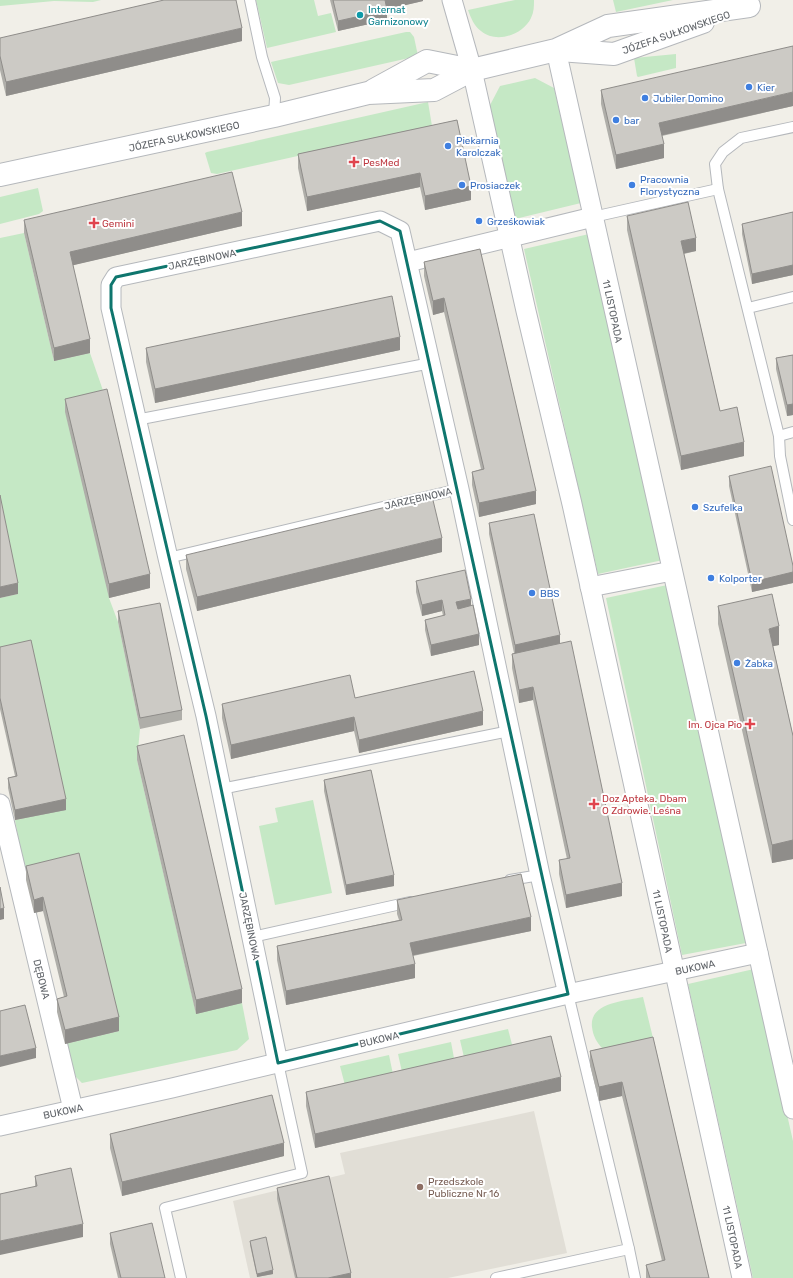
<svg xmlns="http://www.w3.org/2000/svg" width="793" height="1278" font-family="Rubik,sans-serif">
<rect width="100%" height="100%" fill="#f1efe8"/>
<path fill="#e1ded6" d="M534 1111 567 1253 448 1278H250L233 1201 345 1174 340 1153Z"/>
<g fill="#c5e8c5">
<path d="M0 0H101L93 2 54 1 0 6Z"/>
<path d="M256 0H314L318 16 331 13 336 32 267 48Z"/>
<path d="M515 0H534C534 6 534 12 531 18 523 35 496 44 481 31 474 26 471 18 468 10Z"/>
<path d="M613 0H673L616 12Z"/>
<path d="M406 32H410L414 37 418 56 289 85 278 83 271 62Z"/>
<path d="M676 54V68L638 77 637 76 634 58Z"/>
<path d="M535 78 554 88 581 203 515 219 488 109 500 86Z"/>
<path d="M428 102 432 126 217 174 211 173 205 153 207 152Z"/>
<path d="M38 188 43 211 39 214 0 224V197Z"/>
<path d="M24 233 54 361 90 353 107 402 109 598 118 622 140 729 137 760 196 1013 242 1003 249 1039 237 1050 82 1083 76 1077 65 1044 119 1031 26 880 15 820 66 809 0 658V598L18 594 0 506V238Z"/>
<path d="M589 234 663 560 598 574 524 249Z"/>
<path d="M672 584 746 943 682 955 606 598Z"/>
<path d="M313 800 332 893 275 905 259 826 278 822 275 808Z"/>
<path d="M754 969 793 1141V1278H753L688 984Z"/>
<path d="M643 997 653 1038 603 1049C597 1043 593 1036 592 1027 589 1002 626 1001 643 997Z"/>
<path d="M508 1029 515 1056 466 1066 460 1040Z"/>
<path d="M451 1042 456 1069 404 1081 398 1054Z"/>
<path d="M389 1055 395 1084 347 1093 340 1066Z"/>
</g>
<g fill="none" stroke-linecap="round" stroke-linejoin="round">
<defs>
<g id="service">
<path d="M250 0 262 57 275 98 274 116"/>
<path d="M793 127 741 138 723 152 715 164 718 189 779 436 780 456 793 520"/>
<path d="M593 217 718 189"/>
<path d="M748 308 793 297"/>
<path d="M136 420 431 363"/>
<path d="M779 436 793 432"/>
<path d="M168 558 459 489"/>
<path d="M221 789 510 731"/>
<path d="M510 880 540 875"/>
<path d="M252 937 410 902"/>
<path d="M629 1249 635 1278"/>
<path d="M181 1278 165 1208 302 1173 278 1063"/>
<path d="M496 1278 629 1249 568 994"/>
</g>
<g id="minor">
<path d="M452 0 472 70 526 311 572 504 742 1278"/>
<path d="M556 50 793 1109"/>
<path d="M408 262 593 217"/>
<path d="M590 587 672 571"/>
<path d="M0 804 73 1109"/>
<path d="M278 1063 206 716 168 558 111 308V285L116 277 380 221 400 231 459 489 540 875 568 994"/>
<path d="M0 1126 172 1088 568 994 758 953"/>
</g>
<g id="tertiary">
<path d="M559 50 614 54 703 22"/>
<path d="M374 90 427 61 472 70"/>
<path d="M0 175 274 116 368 93 434 90 472 70 556 50 608 26 749 6"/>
</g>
</defs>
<use href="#service" stroke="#b5b8bc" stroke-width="12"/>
<use href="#minor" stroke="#b5b8bc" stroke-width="21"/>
<use href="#tertiary" stroke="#b5b8bc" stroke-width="24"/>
<use href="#service" stroke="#fff" stroke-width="10"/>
<use href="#minor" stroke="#fff" stroke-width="19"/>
<use href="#tertiary" stroke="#fff" stroke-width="22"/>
</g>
<g fill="#afaea9">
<path d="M330 0H423V1L387 9V20L338 31Z"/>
<path d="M0 38 242 41 6 96 0 70Z"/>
<path d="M601 90 793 106 662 136 664 158 616 169 601 104Z"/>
<path d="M457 120 471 200 425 210 420 187 307 211 298 168V154Z"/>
<path d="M793 212V275L752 284 742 234V224Z"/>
<path d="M627 216 696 251 684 254 720 411 744 456 681 470 627 230Z"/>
<path d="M24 220 242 226 73 265 90 353 54 361 24 233Z"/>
<path d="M480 249 536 504 479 517 472 485V472L481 469 444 312 433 315 424 276V262Z"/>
<path d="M146 348 400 350 155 403 146 362Z"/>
<path d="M793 355V415L787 416 776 369V358Z"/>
<path d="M65 399 150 588 109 598 65 412Z"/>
<path d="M729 476 793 566V583L752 592 729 486Z"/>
<path d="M489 523 560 644 622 896 566 908 559 874V860L567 859 533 700 519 703 512 668V654L514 653 489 534Z"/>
<path d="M442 552 197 611 186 569V555Z"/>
<path d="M416 581 471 606 479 645 431 656 425 630V620L443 616 442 611 422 616 416 592Z"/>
<path d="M718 606 779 645 773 646 793 736V859L772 863 718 624Z"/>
<path d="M118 611 182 710V720L140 729 118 622Z"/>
<path d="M0 647 66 810 15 820 8 788V778L15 776 0 709Z"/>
<path d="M355 698 483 725 359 753 354 731 231 759 222 718V704Z"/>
<path d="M137 746 242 1003 196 1014 137 760Z"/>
<path d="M324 780 394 886 346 895 324 791Z"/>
<path d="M26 866 119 1031 65 1044 57 1012V999L64 997 43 911 34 913 26 880Z"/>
<path d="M397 900 531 931 413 956 415 978 286 1005 277 960V946L399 920 397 914Z"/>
<path d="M653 1037 709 1278H646V1265L662 1261 622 1096 599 1101 590 1065V1051Z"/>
<path d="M561 1091 315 1148 306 1106V1092Z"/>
<path d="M110 1134 284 1156 122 1196 110 1148Z"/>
<path d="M35 1176 83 1237 35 1187Z"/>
<path d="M277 1188 351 1278H295L277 1199Z"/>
<path d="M110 1233 165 1278H118L110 1244Z"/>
<path d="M250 1241 273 1274 257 1277 250 1245Z"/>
</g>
<g fill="#8f8d8a">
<path d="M385 0H423V1L385 10Z"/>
<path d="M387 10V20L338 31V21Z"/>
<path d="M242 28V41L6 96V82Z"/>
<path d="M793 92V106L659 136V123Z"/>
<path d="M664 144V158L616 169V155Z"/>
<path d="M420 173V187L307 211V197Z"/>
<path d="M471 186V200L425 210V196Z"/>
<path d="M242 212V226L70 266V252Z"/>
<path d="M696 238V251L681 254V241Z"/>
<path d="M793 265V275L752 284V274Z"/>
<path d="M444 298V312L433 315V301Z"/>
<path d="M400 337V350L155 403V389Z"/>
<path d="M90 339V353L54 361V348Z"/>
<path d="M793 404V415L787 416V405Z"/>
<path d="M744 442V456L681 470V456Z"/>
<path d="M536 491V504L479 517V503Z"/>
<path d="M442 538V552L197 611V597Z"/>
<path d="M793 572V583L752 592V582Z"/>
<path d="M150 574V588L109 598V584Z"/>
<path d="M18 583V594L0 598V587Z"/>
<path d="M471 599V609L456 613V602Z"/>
<path d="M442 600V611L422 616V605Z"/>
<path d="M779 626V645L769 647V629Z"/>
<path d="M479 634V645L431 656V645Z"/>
<path d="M560 635V646L515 655V645Z"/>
<path d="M533 687V700L519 703V690Z"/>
<path d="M483 711V725L359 753V740Z"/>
<path d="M354 717V731L231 759V745Z"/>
<path d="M66 799V810L15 820V810Z"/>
<path d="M793 840V859L772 863V845Z"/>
<path d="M394 875V886L346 895V885Z"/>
<path d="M622 883V896L566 908V895Z"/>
<path d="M43 897V911L34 913V900Z"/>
<path d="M4 908V919L0 920V909Z"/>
<path d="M531 917V931L410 956V943Z"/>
<path d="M415 964V978L286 1005V991Z"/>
<path d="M242 989V1003L196 1014V1000Z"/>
<path d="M119 1017V1031L65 1044V1030Z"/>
<path d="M36 1048V1058L0 1067V1056Z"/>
<path d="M561 1077V1091L315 1148V1134Z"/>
<path d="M622 1082V1096L599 1101V1087Z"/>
<path d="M284 1143V1156L122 1196V1182Z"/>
<path d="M83 1224V1237L0 1255V1241Z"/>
<path d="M273 1270V1274L257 1277V1274Z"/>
<path d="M351 1273V1278H328Z"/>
</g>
<g fill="#cccac5" stroke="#8f8d8a">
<path d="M164 0H236L242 28 6 82 0 56V38Z"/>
<path d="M333 0H385L387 10 338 21Z"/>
<path d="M793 46V92L659 123 664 144 616 155 601 90Z"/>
<path d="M457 120 471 186 425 196 420 173 307 197 298 154Z"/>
<path d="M232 172 242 212 70 252 90 339 54 348 24 220Z"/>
<path d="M688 202 696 238 681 241 720 411 737 407 744 442 681 456 627 216Z"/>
<path d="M793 212V265L752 274 742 224Z"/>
<path d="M480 249 536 491 479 503 472 472 484 469 444 298 433 301 424 262Z"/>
<path d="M392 296 400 337 155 389 146 348Z"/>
<path d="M793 355V404L787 405 776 358Z"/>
<path d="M107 389 150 574 109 584 65 399Z"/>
<path d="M771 466 793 566V572L752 582 729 476Z"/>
<path d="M0 495 18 583 0 587Z"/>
<path d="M432 496 442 538 197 597 186 555Z"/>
<path d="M534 514 560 635 515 645 489 523Z"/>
<path d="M465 570 471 599 456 602 458 609 473 605 479 634 431 645 425 620 445 615 442 600 422 605 416 581Z"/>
<path d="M772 594 779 626 769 629 793 736V840L772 845 718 606Z"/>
<path d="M160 603 182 710 140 718 118 611Z"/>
<path d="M31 640 66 799 15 810 8 778 17 776 0 698V647Z"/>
<path d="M571 641 622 883 566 895 559 860 570 858 533 687 519 690 512 654Z"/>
<path d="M474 671 483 711 359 740 354 717 231 745 222 704 350 675 355 698Z"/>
<path d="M184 735 242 989 196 1000 137 746Z"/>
<path d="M371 770 394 875 346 885 324 780Z"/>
<path d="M79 853 119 1017 65 1030 57 999 67 996 43 897 34 900 26 866Z"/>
<path d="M521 874 531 917 410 943 415 964 286 991 277 946 402 920 397 900Z"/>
<path d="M0 887 4 908 0 909Z"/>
<path d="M25 1005 36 1048 0 1056V1011Z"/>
<path d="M551 1036 561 1077 315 1134 306 1092Z"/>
<path d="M653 1037 709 1278H650L646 1265 665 1260 622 1082 599 1087 590 1051Z"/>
<path d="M272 1095 284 1143 122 1182 110 1134Z"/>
<path d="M71 1168 83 1224 0 1241V1194L37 1186 35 1176Z"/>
<path d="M329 1176 351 1273 328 1278H297L277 1188Z"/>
<path d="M152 1223 165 1278H121L110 1233Z"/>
<path d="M266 1237 273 1270 257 1274 250 1241Z"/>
</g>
<path fill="none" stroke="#0f766e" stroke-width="3" stroke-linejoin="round" d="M380 221 400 231 568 994 278 1063 206 716 111 308V285L116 277Z"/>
<circle fill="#0f9aa8" stroke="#fff" stroke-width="1.5" cx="360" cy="15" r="4"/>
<g fill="#3f7fe0" stroke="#fff" stroke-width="1.5">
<circle cx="749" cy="87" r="4"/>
<circle cx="645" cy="98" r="4"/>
<circle cx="616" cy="120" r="4"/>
<circle cx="448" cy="146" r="4"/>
<circle cx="462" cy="185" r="4"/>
<circle cx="632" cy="185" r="4"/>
<circle cx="479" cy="221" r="4"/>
<circle cx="695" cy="507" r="4"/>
<circle cx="711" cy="578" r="4"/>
<circle cx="532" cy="593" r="4"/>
<circle cx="737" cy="663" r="4"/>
</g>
<g fill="#e0444e" stroke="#fff" stroke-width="1.5">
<path d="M352 156h4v4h4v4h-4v4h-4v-4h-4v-4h4z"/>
<path d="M92 217h4v4h4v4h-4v4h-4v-4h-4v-4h4z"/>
<path d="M748 718h4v4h4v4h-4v4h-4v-4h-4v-4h4z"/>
<path d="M592 798h4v4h4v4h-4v4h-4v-4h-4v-4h4z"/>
</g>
<circle fill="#8d6e63" stroke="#fff" stroke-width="1.5" cx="420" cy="1187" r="4"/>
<g text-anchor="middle" stroke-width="4" stroke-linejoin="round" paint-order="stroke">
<g font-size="10" fill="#0d838f" stroke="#fff" text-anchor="start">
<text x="368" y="13">Internat<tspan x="368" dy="12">Garnizonowy</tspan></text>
</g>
<g font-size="10" fill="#5f6368" stroke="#fff">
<text transform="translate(676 32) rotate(-19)" y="4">JÓZEFA SUŁKOWSKIEGO</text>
<text transform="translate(184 136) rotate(-12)" y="4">JÓZEFA SUŁKOWSKIEGO</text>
<text transform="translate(202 259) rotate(-12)" y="4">JARZĘBINOWA</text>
<text transform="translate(613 311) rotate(78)" y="4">11 LISTOPADA</text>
<text transform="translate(418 498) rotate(-13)" y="4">JARZĘBINOWA</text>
<text transform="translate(663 921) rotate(78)" y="4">11 LISTOPADA</text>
<text transform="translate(250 926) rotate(78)" y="4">JARZĘBINOWA</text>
<text transform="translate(695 967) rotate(-12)" y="4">BUKOWA</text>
<text transform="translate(42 979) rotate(76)" y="4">DĘBOWA</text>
<text transform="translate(379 1039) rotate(-13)" y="4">BUKOWA</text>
<text transform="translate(63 1111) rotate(-12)" y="4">BUKOWA</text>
<text transform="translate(733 1237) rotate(78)" y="4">11 LISTOPADA</text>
</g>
<g font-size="10" fill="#366cbe" stroke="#fff" text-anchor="start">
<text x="757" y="91">Kier</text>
<text x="653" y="102">Jubiler Domino</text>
<text x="624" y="124">bar</text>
<text x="456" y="144">Piekarnia<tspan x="456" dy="12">Karolczak</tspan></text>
<text x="640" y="183">Pracownia<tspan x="640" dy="12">Florystyczna</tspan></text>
<text x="470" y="189">Prosiaczek</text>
<text x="487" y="225">Grześkowiak</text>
<text x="703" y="511">Szufelka</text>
<text x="719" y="582">Kolporter</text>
<text x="540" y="597">BBS</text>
<text x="745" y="667">Żabka</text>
</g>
<g font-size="10" fill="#be3a42" stroke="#fff" text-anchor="start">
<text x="363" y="166">PesMed</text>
<text x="102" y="227">Gemini</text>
<text x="742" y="728" text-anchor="end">Im. Ojca Pio</text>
<text x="602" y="802">Doz Apteka. Dbam<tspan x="602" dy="12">O Zdrowie. Leśna</tspan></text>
</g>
<g font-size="10" fill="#785e54" stroke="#fff" text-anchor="start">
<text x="428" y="1185">Przedszkole<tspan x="428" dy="12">Publiczne Nr 16</tspan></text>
</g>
</g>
</svg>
